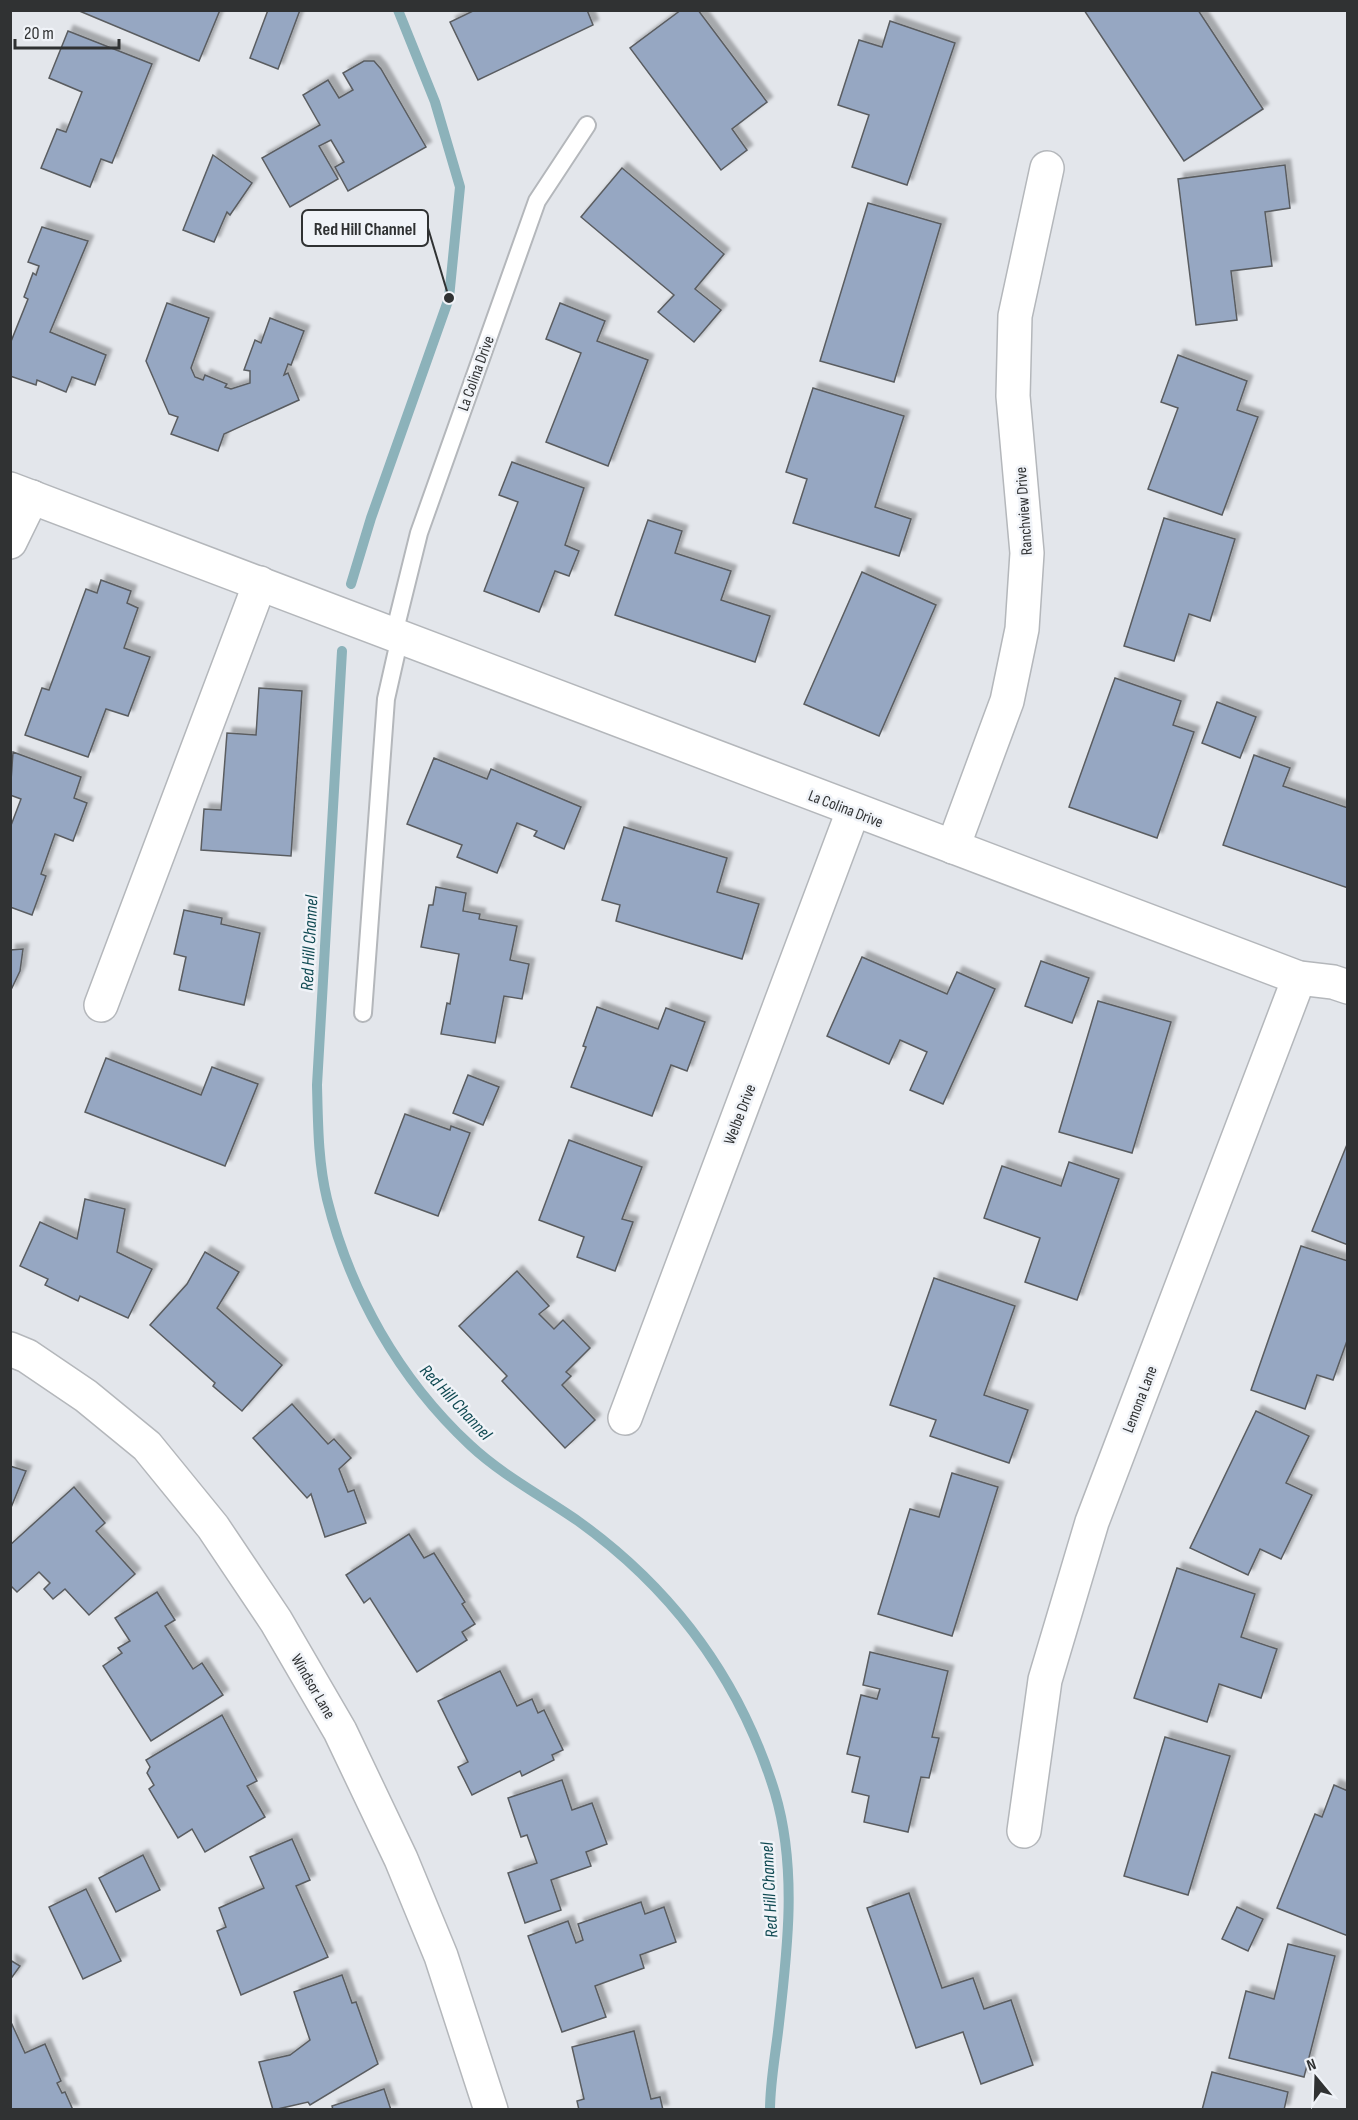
<svg xmlns="http://www.w3.org/2000/svg" width="1358" height="2120" font-family="'Sofia Sans Condensed',sans-serif">
<defs>
<filter id="shadow"><feDropShadow dx="5.5" dy="-5.5" stdDeviation="1.5" flood-color="#0004"/></filter>
</defs>
<rect width="100%" height="100%" fill="#e3e6eb"/>
<g fill="none" stroke-linecap="round" stroke-linejoin="round">
<g stroke="#8cb2ba" stroke-width="10">
<path d="M351 584 371 518 449 298 460 187 435 102 398 10"/>
<path d="M342 651 317 1085C318 1123 318 1162 327 1199 350 1292 399 1379 470 1445 502 1475 542 1496 578 1521 674 1590 740 1679 775 1793 798 1870 787 1954 778 2032 775 2057 770 2084 770 2110"/>
</g>
</g>
<g fill="#96a7c2" stroke="#5a5d61" stroke-width="1.5" filter="url(#shadow)">
<path d="M77 10H220L199 61Z"/>
<path d="M268 10H300L278 69 250 58Z"/>
<path d="M475 10H587L593 25 478 80 450 22Z"/>
<path d="M681 10H698L767 102 732 129 747 150 721 170 630 48Z"/>
<path d="M1084 10H1198L1263 109 1184 161Z"/>
<path d="M890 21 955 43 907 185 852 167 869 115 838 105 859 40 882 47Z"/>
<path d="M68 31 152 64 112 163 101 159 90 187 41 168 57 129 66 132 82 92 49 78Z"/>
<path d="M364 61H374L381 69 426 147 348 191 335 167 344 162 331 140 319 146 338 179 290 207 262 158 320 125 303 95 328 80 339 98 353 90 343 73Z"/>
<path d="M213 155 252 183 230 215 227 212 214 242 183 230Z"/>
<path d="M1285 165 1290 208 1265 212 1272 266 1231 271 1237 320 1196 325 1178 179Z"/>
<path d="M622 168 724 254 695 289 721 310 694 342 658 312 674 295 581 217Z"/>
<path d="M868 203 941 224 894 382 820 361Z"/>
<path d="M42 227 88 241 50 332 106 355 95 385 72 377 66 392 37 380 36 385 10 376V344L28 299 24 297 33 273 36 275 39 266 28 262Z"/>
<path d="M167 303 209 318 191 368 195 377 203 380 205 375 227 384 225 387 231 389 250 383V371L244 370 255 340 261 343 270 318 304 331 291 365 288 364 284 375 288 373 299 400 224 434 218 451 171 434 178 417 169 414 146 361Z"/>
<path d="M560 303 605 321 597 341 648 360 608 466 546 442 581 353 546 339Z"/>
<path d="M1178 355 1247 381 1237 410 1258 417 1222 515 1148 489 1178 408 1161 402Z"/>
<path d="M813 388 904 416 875 507 911 519 899 556 793 523 807 479 786 472Z"/>
<path d="M512 462 584 488 565 545 579 551 569 576 555 571 539 612 484 591 518 502 499 495Z"/>
<path d="M1164 518 1235 539 1210 621 1189 614 1174 661 1124 646Z"/>
<path d="M648 520 682 531 675 553 731 571 721 600 770 616 755 662 615 615Z"/>
<path d="M862 572 936 605 879 736 804 704Z"/>
<path d="M101 580 131 591 127 603 138 608 124 648 150 657 128 716 106 709 88 757 25 735 42 688 49 690 86 589 97 593Z"/>
<path d="M1115 678 1181 701 1173 725 1194 732 1157 838 1069 807Z"/>
<path d="M259 688 302 691 291 856 201 850 204 809 221 810 227 733 256 735Z"/>
<path d="M1217 702 1256 717 1240 758 1202 743Z"/>
<path d="M13 752 81 777 74 798 87 803 73 841 55 834 41 874 46 876 32 915 10 907V828L21 799 10 795Z"/>
<path d="M1254 755 1290 768 1283 786 1348 808V888L1223 845Z"/>
<path d="M434 758 487 779 491 769 581 807 564 849 534 836 537 831 517 823 497 873 457 857 462 845 407 824Z"/>
<path d="M624 827 727 858 717 892 759 904 742 959 616 921 620 905 602 900Z"/>
<path d="M436 887 466 893 463 911 480 914 479 919 517 926 510 960 529 964 522 999 504 996 495 1043 441 1034 447 1003 450 1004 459 954 421 947 429 905H433Z"/>
<path d="M184 910 222 918 221 924 260 933 244 1005 179 990 186 957 174 954Z"/>
<path d="M23 949 20 971 10 992V950Z"/>
<path d="M862 957 947 994 957 972 995 989 943 1104 910 1090 927 1052 900 1040 889 1064 827 1036Z"/>
<path d="M1041 961 1089 978 1072 1023 1025 1006Z"/>
<path d="M1098 1001 1171 1022 1132 1153 1059 1132Z"/>
<path d="M597 1007 658 1029 666 1008 705 1022 687 1071 671 1065 652 1116 571 1087 586 1047 583 1046Z"/>
<path d="M106 1058 201 1095 212 1067 258 1084 225 1166 85 1112Z"/>
<path d="M468 1075 499 1087 483 1125 453 1113Z"/>
<path d="M405 1114 450 1130 451 1126 470 1133 438 1216 375 1193Z"/>
<path d="M569 1140 642 1167 622 1219 633 1222 615 1271 577 1257 584 1237 539 1220Z"/>
<path d="M1348 1142V1245L1312 1231Z"/>
<path d="M1069 1162 1119 1179 1077 1300 1025 1282 1040 1238 984 1218 1002 1166 1061 1186Z"/>
<path d="M85 1199 125 1209 117 1252 152 1269 128 1318 80 1296 78 1301 45 1285 48 1279 20 1266 40 1222 77 1239Z"/>
<path d="M1301 1246 1348 1261V1338L1333 1380 1317 1375 1305 1409 1251 1390Z"/>
<path d="M205 1252 239 1272 217 1308 282 1365 242 1411 213 1386 215 1383 150 1325 187 1284Z"/>
<path d="M517 1271 549 1306 539 1314 554 1329 563 1320 590 1348 566 1372 571 1376 562 1385 595 1420 565 1448 502 1381 507 1376 459 1326Z"/>
<path d="M934 1278 1015 1306 984 1395 1028 1410 1009 1463 930 1436 936 1420 890 1405Z"/>
<path d="M292 1404 328 1444 334 1439 351 1458 339 1469 348 1492 354 1490 366 1523 325 1537 311 1494 307 1498 253 1438Z"/>
<path d="M1256 1411 1309 1436 1286 1483 1312 1495 1281 1559 1260 1549 1248 1575 1190 1548Z"/>
<path d="M10 1466 26 1471 10 1510Z"/>
<path d="M952 1473 998 1487 952 1636 878 1614 910 1509 939 1517Z"/>
<path d="M74 1487 105 1523 96 1531 135 1574 89 1615 65 1589 53 1599 44 1589 50 1583 39 1572 17 1592 10 1585V1545Z"/>
<path d="M409 1534 424 1558 434 1553 465 1602 462 1604 475 1624 462 1632 467 1640 417 1672 370 1598 364 1603 346 1575Z"/>
<path d="M1177 1568 1255 1594 1241 1637 1277 1649 1261 1698 1219 1684 1207 1722 1134 1698Z"/>
<path d="M157 1592 175 1620 165 1626 193 1669 202 1663 223 1695 151 1741 103 1666 122 1653 118 1648 130 1641 115 1618Z"/>
<path d="M870 1652 948 1671 932 1737 939 1738 929 1778 921 1777 908 1832 864 1822 869 1796 852 1792 860 1757 847 1754 861 1695 877 1699 880 1689 863 1685Z"/>
<path d="M500 1671 517 1706 532 1699 538 1713 544 1710 563 1750 552 1755 554 1760 522 1776 520 1771 472 1795 458 1767 468 1762 438 1701Z"/>
<path d="M222 1715 257 1781 247 1786 265 1817 205 1852 192 1829 178 1838 149 1789 154 1785 147 1773 150 1767 146 1760Z"/>
<path d="M1165 1737 1230 1756 1188 1895 1124 1876Z"/>
<path d="M562 1780 572 1810 592 1803 607 1844 586 1852 591 1866 551 1880 561 1910 525 1923 508 1873 537 1863 527 1835 521 1837 508 1798Z"/>
<path d="M1334 1785 1348 1791V1936L1277 1908 1315 1814 1322 1817Z"/>
<path d="M292 1839 310 1880 296 1886 328 1957 241 1995 217 1931 226 1927 219 1908 264 1888 250 1857Z"/>
<path d="M143 1855 160 1890 116 1912 99 1878Z"/>
<path d="M86 1889 121 1961 83 1979 49 1907Z"/>
<path d="M909 1893 942 1988 973 1978 984 2009 1011 2000 1033 2065 981 2084 963 2032 916 2048 867 1908Z"/>
<path d="M641 1902 645 1914 664 1907 676 1942 640 1955 644 1968 595 1986 606 2017 562 2032 528 1936 568 1921 576 1943 583 1940 578 1924Z"/>
<path d="M1237 1907 1263 1919 1248 1951 1222 1939Z"/>
<path d="M1288 1944 1335 1956 1304 2077 1229 2058 1246 1991 1274 1999Z"/>
<path d="M10 1960 20 1966 10 1980Z"/>
<path d="M342 1975 352 2003 356 2002 378 2064 310 2105 308 2102 273 2110 259 2062 290 2055 310 2040 294 1992Z"/>
<path d="M10 2020 25 2053 45 2044 61 2081 57 2083 62 2093 65 2092 73 2110H10Z"/>
<path d="M634 2031 651 2099 660 2097 663 2110H579L577 2101 584 2099 572 2047Z"/>
<path d="M1212 2072 1288 2092 1284 2110H1202Z"/>
<path d="M384 2089 391 2110H333L332 2106Z"/>
</g>
<g fill="none" stroke-linecap="round" stroke-linejoin="round">
<defs>
<g id="service">
<path d="M394 634 419 533 537 201 587 125"/>
<path d="M363 1013 386 699 400 637"/>
</g>
<g id="minor">
<path d="M10 542 32 497"/>
<path d="M953 847 1007 701 1022 629 1027 553 1013 396 1015 316 1047 168"/>
<path d="M101 1005 260 583"/>
<path d="M10 1349 27 1356 86 1396 147 1446 213 1527 276 1621 340 1731 401 1859 441 1956 491 2110"/>
<path d="M625 1418 853 811"/>
<path d="M1024 1831 1045 1680 1092 1522 1299 978"/>
</g>
<path id="tertiary" d="M10 489 1299 978 1333 982 1348 987"/>
</defs>
<use href="#service" stroke="#b4b7bb" stroke-width="20"/>
<use href="#minor" stroke="#b4b7bb" stroke-width="36"/>
<use href="#tertiary" stroke="#b4b7bb" stroke-width="36"/>
<use href="#service" stroke="#fff" stroke-width="16"/>
<use href="#minor" stroke="#fff" stroke-width="33"/>
<use href="#tertiary" stroke="#fff" stroke-width="33"/>
</g>
<g text-anchor="middle" stroke-width="5" stroke-linejoin="round" paint-order="stroke">
<g font-size="16" fill="#303233" stroke="#f0f3f8">
<text transform="translate(475 373) rotate(-70)" y="6">La Colina Drive</text>
<text transform="translate(1023 511) rotate(-94)" y="6">Ranchview Drive</text>
<text transform="translate(846 808) rotate(21)" y="6">La Colina Drive</text>
<text transform="translate(739 1114) rotate(-69)" y="6">Welbe Drive</text>
<text transform="translate(1139 1399) rotate(-69)" y="6">Lemona Lane</text>
<text transform="translate(314 1686) rotate(60)" y="6">Windsor Lane</text>
</g>
<g font-size="18" font-style="italic" fill="#0f4952" stroke="#f0f3f8">
<text transform="translate(309 943) rotate(-87)" y="6">Red Hill Channel</text>
<text transform="translate(456 1402) rotate(47)" y="6">Red Hill Channel</text>
<text transform="translate(769 1890) rotate(-93)" y="6">Red Hill Channel</text>
</g>
</g>
<path fill="none" stroke="#303233" stroke-width="2" d="M449 298L428 228"/>
<circle fill="#303233" stroke="#f0f3f8" stroke-width="2" cx="449" cy="298" r="6"/>
<rect fill="#f0f3f8" stroke="#303233" stroke-width="2" x="302" y="210" width="126" height="36" rx="6"/>
<g font-size="18" text-anchor="middle" font-weight="bold" fill="#303233">
<text x="365" y="235">Red Hill Channel</text>
</g>
<rect width="1358" height="2120" fill="none" stroke="#303233" stroke-width="24"/>
<g transform="translate(1316 2078) rotate(341)" stroke="#f0f3f8" stroke-width="4.5" paint-order="stroke">
<path d="M0-4.5L10 22L0 15L-10 22Z" fill="#303233"/>
<text y="-9" font-size="16" font-weight="bold" text-anchor="middle" fill="#303233">N</text>
</g>
<path d="M15 39v9h104v-9" fill="none" stroke="#303233" stroke-width="3"/>
<text x="24" y="39" font-size="18" fill="#303233" stroke="#f0f3f8" stroke-width="4.5" paint-order="stroke">20 m</text>
</svg>
